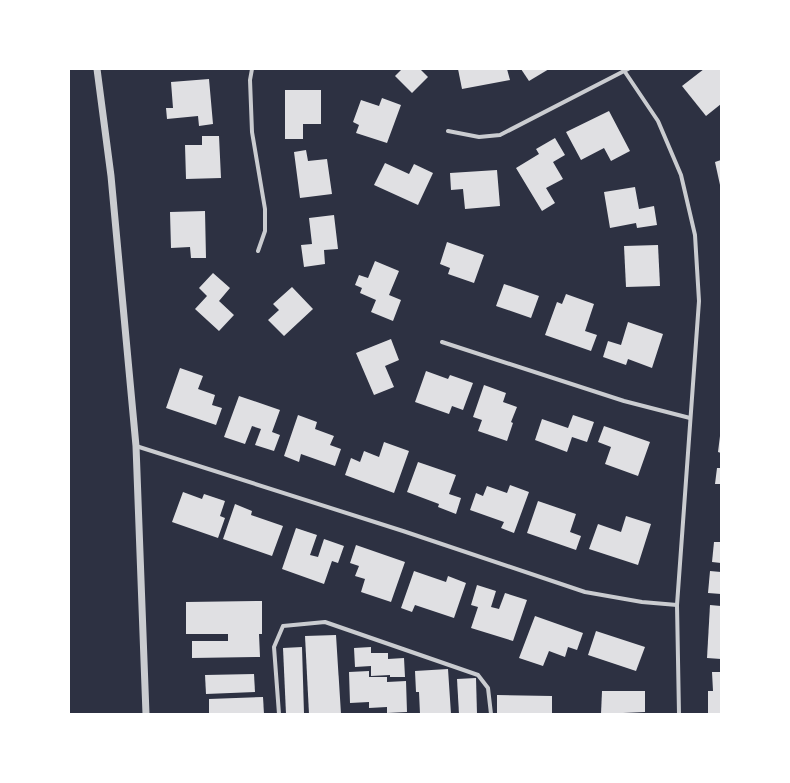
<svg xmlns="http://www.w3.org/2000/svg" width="790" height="783" font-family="Jost,sans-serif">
<rect width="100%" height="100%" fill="#2d3142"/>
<g fill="#e0e0e3">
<path d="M402 69H420L428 77 412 93 395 76Z"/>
<path d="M458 69H507L510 80 462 89Z"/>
<path d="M521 69H549L529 81Z"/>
<path d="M704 69H721V104L706 116 682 86Z"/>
<path d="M209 79 213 124 199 126 198 116 167 119 166 108H173L171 82Z"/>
<path d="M285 90H321V124H303V139H285Z"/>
<path d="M382 98 401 105 387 143 356 133 359 125 353 122 361 100 379 106Z"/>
<path d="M609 111 630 151 611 161 604 148 581 160 566 132Z"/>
<path d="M202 136H219L221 178 186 179 185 145H202Z"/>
<path d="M555 138 565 155 553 162 563 179 546 188 555 203 542 211 516 168 539 154 536 149Z"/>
<path d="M306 150 308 161 327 159 332 194 300 198 294 152Z"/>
<path d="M721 160V185H720L715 162Z"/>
<path d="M385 163 409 174 414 164 433 173 418 205 374 185Z"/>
<path d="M497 170 500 206 465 209 463 189 451 190 450 173Z"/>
<path d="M635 187 639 209 654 206 657 225 637 228 636 223 610 228 604 192Z"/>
<path d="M205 211 206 258H191L190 247 171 248 170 212Z"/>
<path d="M334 215 338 249 324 250 325 264 304 267 301 245 312 244 309 218Z"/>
<path d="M447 242 484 255 474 283 448 274 450 268 440 264Z"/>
<path d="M658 245 660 286 626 287 624 246Z"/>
<path d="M375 261 399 271 389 295 401 300 393 321 371 312 376 300 360 293 362 288 355 285 359 275 368 278Z"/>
<path d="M213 273 230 288 219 301 234 315 219 331 195 309 207 296 199 288Z"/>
<path d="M504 284 539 296 531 318 496 306Z"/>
<path d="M292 287 313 309 284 336 268 320 279 310 273 304Z"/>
<path d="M566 294 594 304 585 331 597 335 591 351 545 335 557 302 562 304Z"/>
<path d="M628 322 663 334 652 368 628 359 626 365 603 357 608 341 621 345Z"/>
<path d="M391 339 399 360 385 366 394 387 374 395 356 353Z"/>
<path d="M180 368 203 376 198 389 215 395 212 405 222 408 216 425 166 408Z"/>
<path d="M426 371 448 379 450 375 473 383 463 410 452 406 449 414 415 402Z"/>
<path d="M484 385 506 393 503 402 517 407 511 422 513 423 507 441 478 431 482 420 473 417Z"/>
<path d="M239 396 280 410 272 432 280 435 274 451 255 445 261 429 252 426 245 444 224 437Z"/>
<path d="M298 415 317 422 315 429 334 436 330 445 341 449 335 466 301 454 299 462 284 456Z"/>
<path d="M573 415 594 422 587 442 572 437 567 452 535 440 542 419 568 428Z"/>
<path d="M604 426 650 442 638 476 605 464 611 447 598 442Z"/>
<path d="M720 436H721V453L718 452Z"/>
<path d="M384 442 409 451 394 493 345 475 351 458 360 462 364 451 379 457Z"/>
<path d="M418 462 456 475 449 494 461 498 456 514 438 507 439 504 407 492Z"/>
<path d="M717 468H721V484H715Z"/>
<path d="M510 485 529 492 514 533 501 528 504 522 470 510 476 493 483 496 487 486 507 493Z"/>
<path d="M183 492 202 499 204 494 225 501 220 516 225 518 218 538 172 522Z"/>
<path d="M538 501 576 514 570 532 581 536 576 550 527 533Z"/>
<path d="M235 504 252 511 251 515 283 526 272 556 223 539Z"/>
<path d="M626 516 651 524 638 565 589 549 598 524 621 532Z"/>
<path d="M296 528 317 535 310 555 318 557 324 539 344 546 338 563 332 561 324 584 282 569Z"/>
<path d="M714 542H721V563L712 562Z"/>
<path d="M356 545 405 562 391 602 361 592 365 579 355 576 359 566 350 563Z"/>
<path d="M414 571 446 582 448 576 466 583 454 618 415 605 412 612 401 608Z"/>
<path d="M710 571 721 572V594L708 593Z"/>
<path d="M477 585 496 591 491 607 499 609 505 593 527 600 513 641 471 628 478 607 471 605Z"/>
<path d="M262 601V634H259L260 657 192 658V641H228V634H186V602Z"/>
<path d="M710 605 721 606V659L707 658Z"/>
<path d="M535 616 583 633 577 650 568 647 565 657 549 651 543 666 519 658Z"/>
<path d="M596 631 645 647 636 671 588 655Z"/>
<path d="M336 635 341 714H309L305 636Z"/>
<path d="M302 647 304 714H286L283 648Z"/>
<path d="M371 647V653H388V659L404 658 405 677H390V675L371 676V666L355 667 354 648Z"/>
<path d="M448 669 451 714H420L419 692H416L415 671Z"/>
<path d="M369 671V677H387V682L406 681 407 712 387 713V707L369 708V702L350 703 349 672Z"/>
<path d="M712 672H721V713H708V691H713Z"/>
<path d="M254 674 255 692 206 694 205 675Z"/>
<path d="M476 678 477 714H459L457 679Z"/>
<path d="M602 691H645V712L601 714Z"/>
<path d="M497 695 552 696V714H497Z"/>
<path d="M263 697 264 714H209V699Z"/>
</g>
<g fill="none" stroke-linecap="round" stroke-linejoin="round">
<g stroke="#caccd0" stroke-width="4">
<path d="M252 69 250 80 252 132 265 209V231L258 251"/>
<path d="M623 69 658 121 681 175 695 235 699 301 677 605 679 714"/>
<path d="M448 131 479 137 500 135 628 69"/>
<path d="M442 342 624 401 690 418"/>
<path d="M136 446 403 531 585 592 642 602 677 605"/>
<path d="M279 714 274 647 283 626 325 622 478 675 488 688 491 714"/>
</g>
<path stroke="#caccd0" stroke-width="7" d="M97 69 111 176 136 446 146 714"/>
</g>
<rect width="790" height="783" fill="none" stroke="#ffffff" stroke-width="140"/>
</svg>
